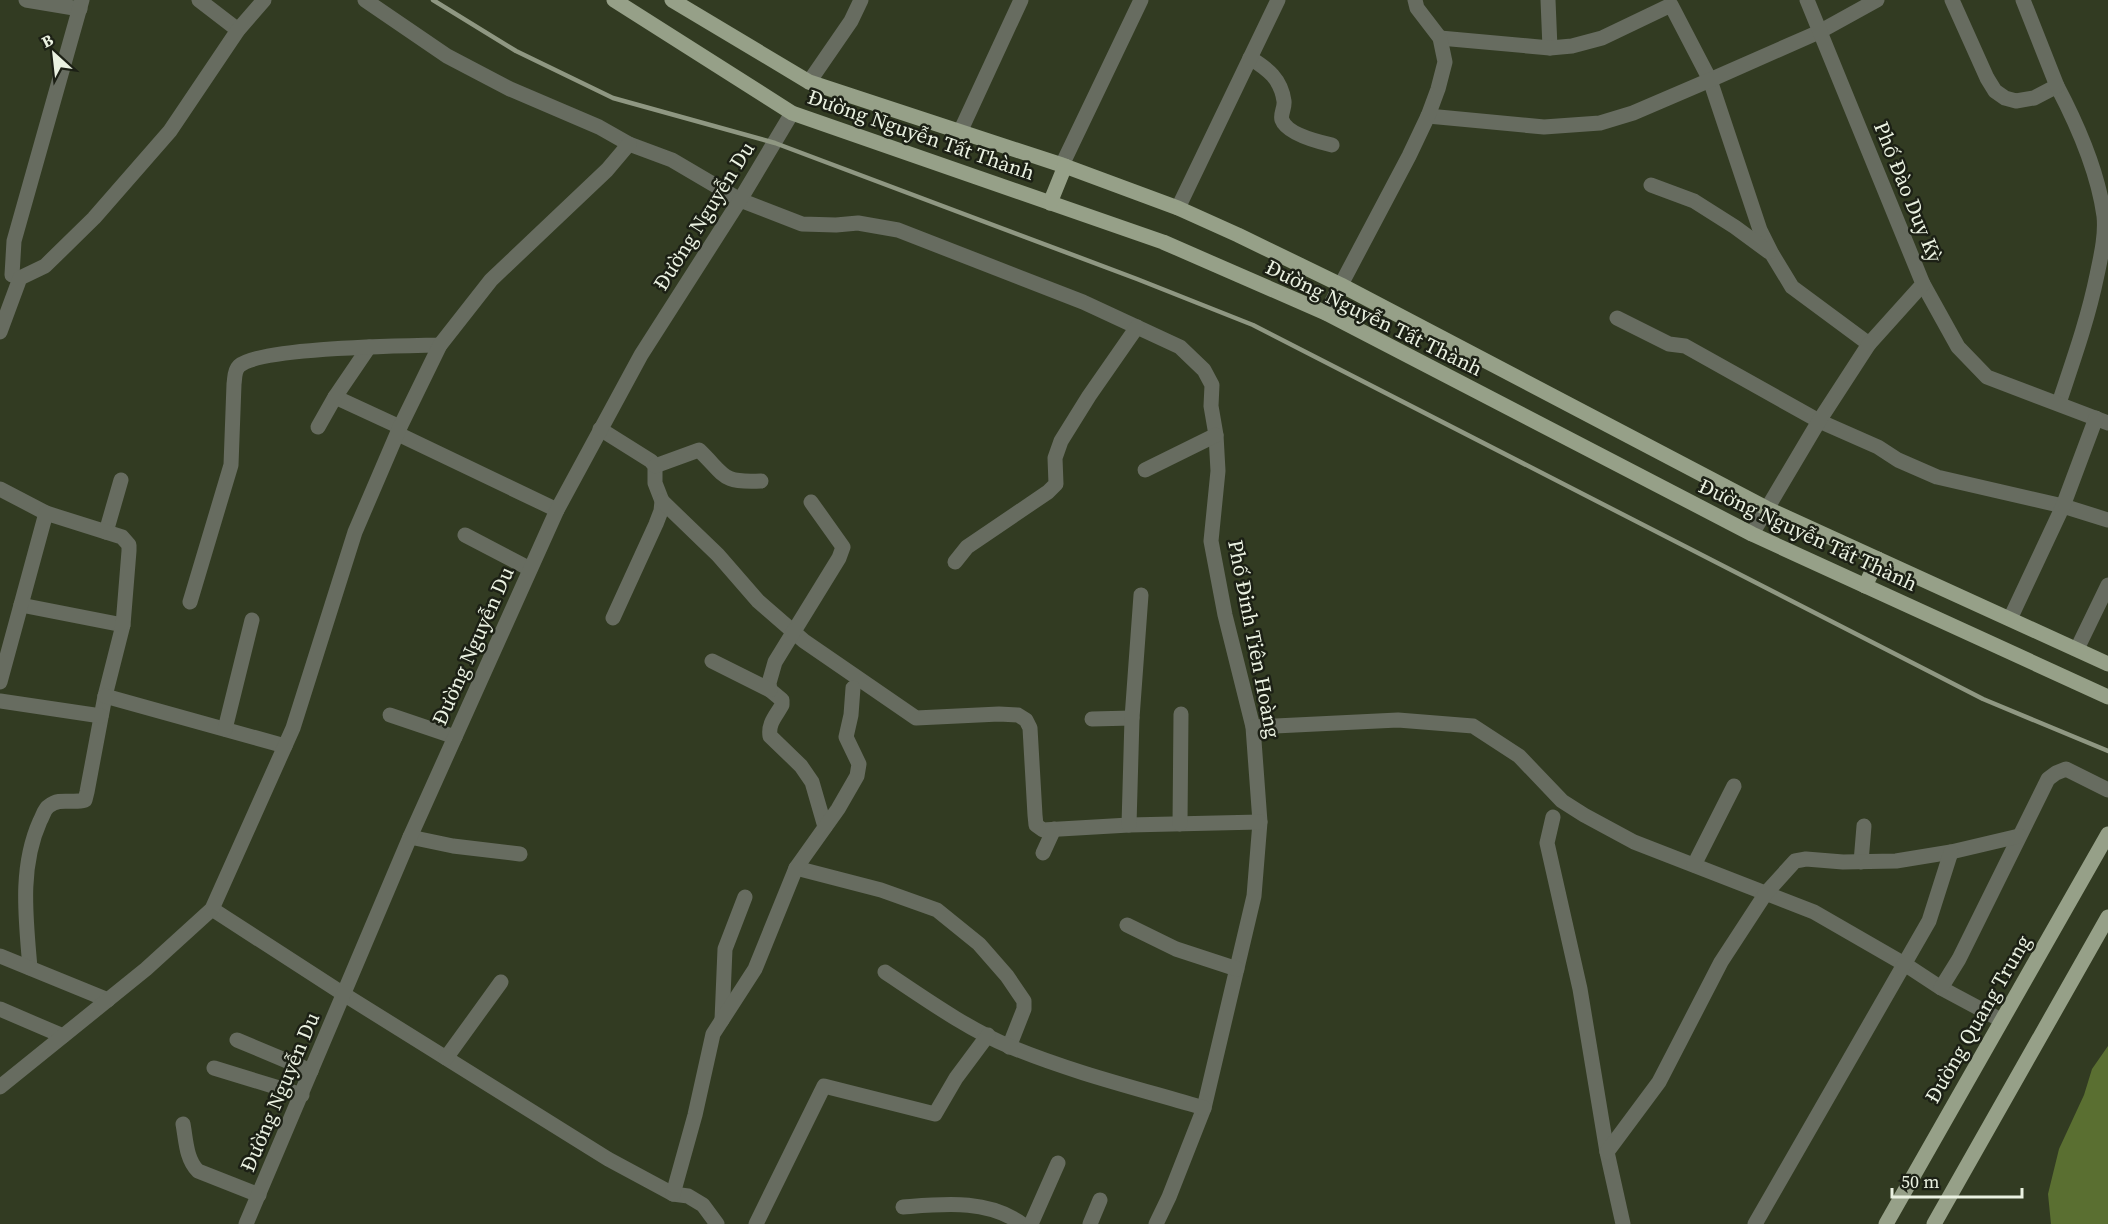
<svg xmlns="http://www.w3.org/2000/svg" width="2108" height="1224" font-family="'Source Serif 4',serif">
<rect width="100%" height="100%" fill="#323b22"/>
<path fill="#5a6f31" d="M2108 1046V1224H2051L2048 1194 2059 1149 2084 1095 2092 1069Z"/>
<g fill="none" stroke-linecap="round" stroke-linejoin="round">
<g stroke="#676c60" stroke-width="15">
<path d="M26 0 80 9"/>
<path d="M199 0 238 30"/>
<path d="M365 0 447 56 510 89 599 127 629 144 672 160 740 200 802 224 836 225 858 223 898 230 1083 302 1180 347 1204 370 1212 385 1211 406 1216 435 1218 471 1211 541 1225 615 1253 727 1260 822 1254 896 1204 1108 1169 1197 1156 1224"/>
<path d="M1548 0 1550 48"/>
<path d="M1952 0 1987 78 1995 91 2005 98 2016 101 2034 98 2057 86C2077 124 2098 172 2104 216 2106 235 2101 256 2097 275 2088 319 2073 361 2059 403"/>
<path d="M2023 0 2057 86"/>
<path d="M1440 38 1550 48 1572 46 1602 38 1671 5 1710 80 1760 230 1772 254 1792 287 1869 344"/>
<path d="M1250 58C1268 69 1281 79 1284 101 1285 108 1280 114 1282 120 1287 134 1319 142 1332 145"/>
<path d="M809 82 851 21 861 0"/>
<path d="M1428 116 1544 127 1600 123 1633 113 1710 80 1819 32 1877 0"/>
<path d="M960 132 1021 0"/>
<path d="M1062 165 1141 0"/>
<path d="M1651 185 1694 201 1735 227 1769 252"/>
<path d="M1178 208 1278 0"/>
<path d="M12 275 14 241 82 0"/>
<path d="M1923 284 1958 347 1987 377 2108 423"/>
<path d="M1326 313 1409 156 1428 116 1438 89 1445 62 1440 38 1417 8 1415 0"/>
<path d="M1617 318 1669 344 1685 346 1819 421 1878 447 1898 460 1937 477 2063 506 2108 520"/>
<path d="M0 332 20 278 45 266 94 218 170 131 238 30 264 0"/>
<path d="M335 397 400 427"/>
<path d="M318 427 335 397 369 347"/>
<path d="M600 429 651 461 655 466V483L662 501 661 511 656 524 613 618"/>
<path d="M398 434 557 510"/>
<path d="M655 466 699 450C726 476 721 483 761 481"/>
<path d="M1145 470 1216 435"/>
<path d="M0 489 46 513"/>
<path d="M662 501 718 555 758 601 804 641 916 718 999 714 1018 715 1026 720 1030 728 1035 815 1036 825 1043 830 1129 825 1260 822"/>
<path d="M811 502 843 547 839 558 775 662 769 683 770 690 782 700V705C776 716 768 723 770 736L801 766 812 782 825 827"/>
<path d="M106 532 121 480"/>
<path d="M1752 534 1819 421 1869 344 1923 284 1807 0"/>
<path d="M465 535 530 569"/>
<path d="M955 562 967 547 1048 492 1056 484 1055 458 1061 441 1089 396 1137 327"/>
<path d="M190 602 231 465 234 384C235 378 234 371 239 366 260 347 405 346 440 345"/>
<path d="M21 605 123 625"/>
<path d="M2010 619 2063 506 2096 418"/>
<path d="M2077 649 2108 585"/>
<path d="M712 661 770 690"/>
<path d="M0 682 46 513 122 537 129 545V551L123 625 105 696 87 792 85 800C72 804 60 797 49 806 44 809 43 816 40 821 19 868 26 919 30 968"/>
<path d="M105 696 285 746"/>
<path d="M0 701 101 716"/>
<path d="M390 715 455 737"/>
<path d="M1092 719 1132 718"/>
<path d="M1253 727 1398 720 1473 726 1519 756 1562 801 1584 815 1634 842 1814 912 1906 965 1941 988 2001 1020"/>
<path d="M225 729 252 620"/>
<path d="M1553 817 1547 843 1580 989 1607 1152 1623 1224"/>
<path d="M1180 824 1181 714"/>
<path d="M1129 825 1132 718 1141 595"/>
<path d="M410 837 453 846 520 854"/>
<path d="M1043 853 1054 829"/>
<path d="M1861 862 1864 826"/>
<path d="M1694 865 1734 786"/>
<path d="M796 868 881 890 937 910 979 944 1007 976 1024 1001V1009L1009 1047"/>
<path d="M212 909 345 995 608 1159 673 1194 688 1196 703 1205 717 1224"/>
<path d="M1127 925 1176 949 1237 969"/>
<path d="M0 956 108 1000"/>
<path d="M885 972C924 998 969 1030 1011 1047 1074 1073 1140 1089 1204 1108"/>
<path d="M1941 988 1959 959 2048 779 2056 773 2066 769 2108 790"/>
<path d="M0 1009 63 1036"/>
<path d="M722 1020 725 949 745 897"/>
<path d="M237 1040 311 1071"/>
<path d="M446 1058 501 982"/>
<path d="M214 1068 302 1095"/>
<path d="M0 1087 146 969 212 909 293 728 355 532 400 427 440 345 491 280 607 170 629 144"/>
<path d="M183 1124C186 1140 186 1159 198 1171L259 1195"/>
<path d="M1607 1152 1659 1082 1721 962 1766 893 1795 861 1806 859 1843 862 1896 861 1951 852 2019 836"/>
<path d="M673 1194 695 1115 713 1034 755 969 796 868 838 809 857 776 859 764 846 737 851 715 853 688"/>
<path d="M903 1207C944 1204 987 1199 1022 1224"/>
<path d="M246 1224 410 837 557 510 641 355 740 200 792 113"/>
<path d="M756 1224 824 1086 935 1114 956 1078 988 1035"/>
<path d="M1031 1224 1058 1163"/>
<path d="M1090 1224 1100 1200"/>
<path d="M1755 1224 1929 921 1951 852"/>
</g>
<g stroke="#96a088" stroke-width="15">
<path d="M614 0 792 113 1163 242 1326 313 1752 534 2108 697"/>
<path d="M672 0 809 82 1062 165 1178 208 1238 235 1341 285 1766 508 2108 664"/>
<path d="M1050 203 1065 166"/>
<path d="M1865 586 1878 559"/>
<path d="M1886 1224 2108 834"/>
<path d="M1934 1224 2108 917"/>
</g>
<path stroke="#8f9782" stroke-width="4.5" d="M433 0 516 51 613 98 775 143 1137 279 1253 325 1983 699 2108 751"/>
</g>
<g text-anchor="middle" stroke-width="5" stroke-linejoin="round" paint-order="stroke">
<g font-size="21" fill="#eaf1e1" stroke="#1c2015">
<text transform="translate(921 135) rotate(19)" y="7">Đường Nguyễn Tất Thành</text>
<text transform="translate(1908 192) rotate(68)" y="7">Phố Đào Duy Kỳ</text>
<text transform="translate(704 216) rotate(-58)" y="7">Đường Nguyễn Du</text>
<text transform="translate(1374 318) rotate(26)" y="7">Đường Nguyễn Tất Thành</text>
<text transform="translate(1808 535) rotate(25)" y="7">Đường Nguyễn Tất Thành</text>
<text transform="translate(1254 639) rotate(79)" y="7">Phố Đinh Tiên Hoàng</text>
<text transform="translate(473 646) rotate(-66)" y="7">Đường Nguyễn Du</text>
<text transform="translate(1978 1019) rotate(-60)" y="7">Đường Quang Trung</text>
<text transform="translate(280 1092) rotate(-67)" y="7">Đường Nguyễn Du</text>
</g>
</g>
<g transform="translate(54 54) rotate(333)" stroke="#1c2015" stroke-width="4.5" paint-order="stroke">
<path d="M0-4.5L10 22L0 15L-10 22Z" fill="#eaf1e1"/>
<text y="-9" font-size="16" font-weight="bold" text-anchor="middle" fill="#eaf1e1">B</text>
</g>
<path d="M1892 1188v9h130v-9" fill="none" stroke="#eaf1e1" stroke-width="3"/>
<text x="1901" y="1188" font-size="18" fill="#eaf1e1" stroke="#1c2015" stroke-width="4.5" paint-order="stroke">50 m</text>
</svg>
